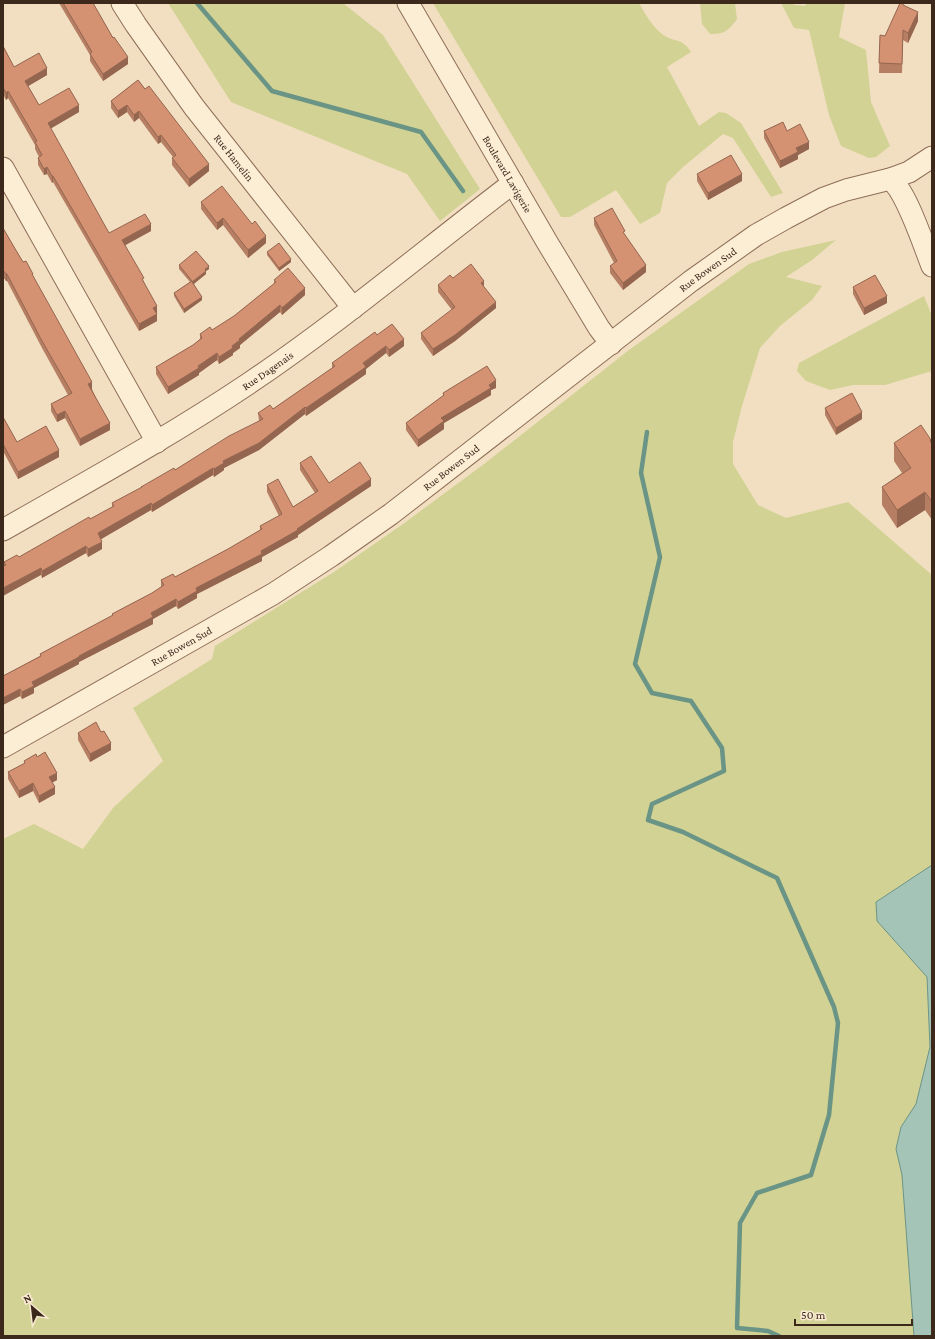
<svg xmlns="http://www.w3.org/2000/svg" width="935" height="1339" font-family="'Crimson Pro',serif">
<rect width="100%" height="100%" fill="#f2dfc1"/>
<g fill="#d1d294">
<path d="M168 3H343L383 35 480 189 440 221 407 174 231 102Z"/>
<path d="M433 3H639C645 14 652 26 662 34 674 43 682 37 691 52L667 67 699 126 719 112 726 113 741 123 783 193 771 197 733 138 723 134 683 167 667 183 660 213 640 224 616 190 570 217H561Z"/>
<path d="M700 3H735L737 19C728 31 725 34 710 34L702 24Z"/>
<path d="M781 3H792L794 5 805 6 807 3H845L839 37 866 50 871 102 890 146 876 157 869 158 841 146 829 115 809 30 794 28Z"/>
<path d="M836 240 812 260 786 277 822 286 812 300 780 326 760 348 742 406 733 442V464L758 505 786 518 848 502 932 575V865L876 902 877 921 927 977 930 1047 916 1104 901 1127 896 1149 902 1175 914 1336H3V839L34 824 83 849 113 808 163 761 133 708 212 659 215 646 334 572 403 524 484 464 629 350 749 264 782 252Z"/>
<path d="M924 296 932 316V371L885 385H853L830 390 806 381 797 371 799 363Z"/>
</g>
<path fill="#a4c4b8" stroke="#6a9485" d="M932 865V1336H914L902 1175 896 1149 901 1127 916 1104 930 1047 927 977 877 921 876 902Z"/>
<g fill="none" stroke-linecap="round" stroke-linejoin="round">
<g stroke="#6a9485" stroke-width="4.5">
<path d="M197 3 272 91 421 132 463 191"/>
<path d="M647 432 641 473 660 557 635 664 652 693 691 701 722 748 724 771 652 804 648 820 683 832 777 878 834 1007 838 1023 829 1115 811 1175 757 1193 740 1223 737 1328 768 1331 779 1336"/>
</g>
<defs>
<g id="minor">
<path id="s1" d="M122 3 136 25 194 107 353 308"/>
<path id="s2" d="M408 3 547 242 599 328 611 344"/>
<path d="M3 168 157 442"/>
<path d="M890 179C906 190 924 246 932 266"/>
<path id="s3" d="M3 530C85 483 169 437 248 384 340 322 425 250 513 183"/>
<path id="s4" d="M3 747 273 594 331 556 391 514 691 281 756 235 786 218 824 198 846 190 890 179 909 172 932 157"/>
</g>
</defs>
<use href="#minor" stroke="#8e6e57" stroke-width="23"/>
<use href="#minor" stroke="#fcedd5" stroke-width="21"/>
</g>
<g fill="#b67e63">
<path d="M59 3H93L128 64 103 81 90 61V55Z"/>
<path d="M903 5 918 21 908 43 903 40 902 73H879L880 35 885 36Z"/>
<path d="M3 46 14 67 47 75 28 86 39 105 79 112 50 129 109 233 151 231 125 245 144 282 157 313H156L157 321 139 331 53 182 52 183 47 174 44 175 38 165V158L39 157 35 149V145L8 98 6 100 3 94Z"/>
<path d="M138 80 209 171 189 187 172 165V158L173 157 161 142 158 144 139 118 134 122 127 112 118 118 111 108V101Z"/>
<path d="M764 131 809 149 798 155V159L780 168 764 138Z"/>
<path d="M697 174 742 181 708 200 697 181Z"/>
<path d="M201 202 252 224 266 243 248 258 223 225 217 230 201 209Z"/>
<path d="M594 218 625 236 646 272 623 290 610 273V266L614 263 594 225Z"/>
<path d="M3 228 17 252 33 277 92 389 110 430 80 446 65 418 57 422 51 411V404L68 395 42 348 7 281H6L3 277Z"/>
<path d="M267 252 291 262 279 271 267 255Z"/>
<path d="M179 265 209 269 206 271V274L194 284 202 300 184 313 174 296V293L190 282 179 269Z"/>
<path d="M453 278 484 287 496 308 455 341 433 356 421 339V333L452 310 438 292V285Z"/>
<path d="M274 280 305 295 282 315 280 312 240 345V348L233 353V355L219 364 217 360 199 373V375L168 394 156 374V367L193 345 200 339V334L212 330 234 316 274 284Z"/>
<path d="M853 287 887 303 864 315 853 294Z"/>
<path d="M377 335 404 346 389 357 386 353 366 369V374L306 416 305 414 259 450 224 468V470L214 477 213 475 152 512 151 510 101 539 102 549 88 557 86 553 42 578 41 575 4 565V562L19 557 90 519 112 507V503L141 488V487L175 470 259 421 258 413 273 409 332 368V363Z"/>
<path d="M496 388 491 390V395L444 423V429L418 447 406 430V423L443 396V393Z"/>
<path d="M825 408 862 419 836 435 825 415Z"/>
<path d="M3 417 17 442 59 457 18 479 3 451Z"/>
<path d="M894 443H931L932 444V520L925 510 897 528 882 505V487L902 473 894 461Z"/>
<path d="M300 463 329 483 371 486 298 535V537L262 557V561L197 594V598L178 609 176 606 153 619V624L79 662V664L34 688V693L22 699 20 696 3 705V676L40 656V654L112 616V614L152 593 161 587V580L175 577 228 549 260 530V526L279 516 267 492V485L293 507 315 493 300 470Z"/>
<path d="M78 733 111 750 90 762 78 740Z"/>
<path d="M37 757 57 780 52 783 55 794 39 803 33 791 19 798 8 779V772L24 764V761Z"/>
</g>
<g fill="#946650">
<path d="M918 12V21L908 43V33Z"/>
<path d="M128 57V64L103 81V74Z"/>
<path d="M47 68V75L25 88V81Z"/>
<path d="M8 91V98L6 100V93Z"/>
<path d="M79 105V112L48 130V123Z"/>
<path d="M127 105V112L118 118V111Z"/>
<path d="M139 111V118L134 122V115Z"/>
<path d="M161 135V142L158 144V137Z"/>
<path d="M809 142V149L798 155V159L780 168V161L796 148Z"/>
<path d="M209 164V171L189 187V179Z"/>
<path d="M47 167V174L44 175V169Z"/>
<path d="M742 174V181L708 200V193Z"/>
<path d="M52 176H53V182L52 183Z"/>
<path d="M223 218V225L217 230V223Z"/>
<path d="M151 224V231L122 247V240Z"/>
<path d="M266 236V243L248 258V250Z"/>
<path d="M291 259V262L279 271V268Z"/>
<path d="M646 265V272L623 290V283Z"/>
<path d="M209 266V269L206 271V274L192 285V282Z"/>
<rect x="6" y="274" width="1" height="7"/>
<path d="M484 281V287L481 283Z"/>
<path d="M305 288V295L282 315V308Z"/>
<path d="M887 296V303L864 315V308Z"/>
<path d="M202 297V300L184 313V309Z"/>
<path d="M496 302V308L455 341 433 356V349Z"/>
<path d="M280 305V312L240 345V348L233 353V355L219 364V357L232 346 239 339Z"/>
<path d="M157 306V313L153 315V308Z"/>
<path d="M157 314V321L139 331V324Z"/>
<path d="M404 339V346L389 357V350Z"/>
<path d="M386 346V353L366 369V374L306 416V408Z"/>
<path d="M217 353V360L199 373V375L168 394V387Z"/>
<path d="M496 380V388L491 390V395L444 423V429L418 447V440L441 418Z"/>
<path d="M92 382V389L88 391V384Z"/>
<path d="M305 407V414L259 450 224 468V470L214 477V469L223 461Z"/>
<path d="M65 411V418L57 422V415Z"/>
<path d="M862 412V419L836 435V428Z"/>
<path d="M110 423V430L80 446V439Z"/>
<path d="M59 450V457L18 479V472Z"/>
<path d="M213 468V475L152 512V505Z"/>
<path d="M371 479V486L298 535V537L262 557V561L197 594V598L178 609V602L196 588 261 551 297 529Z"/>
<path d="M925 492V510L897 528V510Z"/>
<path d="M151 503V510L98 541V533Z"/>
<path d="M102 542V549L88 557V549Z"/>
<path d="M86 546V553L42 578V571Z"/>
<path d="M41 568V575L3 596V588Z"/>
<path d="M176 599V606L153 619V624L79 662V664L34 688V693L22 699V692L32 682 79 656 151 613Z"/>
<path d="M20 689V696L3 705V698Z"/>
<path d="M111 743V750L90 762V754Z"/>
<path d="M57 773V780L49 784V777Z"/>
<path d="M33 783V791L19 798V791Z"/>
<path d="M55 787V794L39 803V796Z"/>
</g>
<g fill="#d49273" stroke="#946650">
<path d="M63 3H93L113 38 114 37 128 57 103 74 90 54 92 52Z"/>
<path d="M900 3H903V5L918 12 908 33 903 30 902 64 879 63 880 35 885 36Z"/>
<path d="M3 46 14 67 39 53 47 68 25 81 39 105 69 88 79 105 48 123 109 233 145 214 151 224 122 240 144 278 142 279 157 306 153 308 157 314 139 324 53 176H52L47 167 44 169 38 158 42 155 35 142 37 141 8 91 6 93 3 87Z"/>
<path d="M138 80 145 89 149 86 209 164 189 179 172 158 176 155 161 135 158 137 139 111 134 115 127 105 118 111 111 101Z"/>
<path d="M783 122 787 131 800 124 809 142 796 148 798 152 780 161 764 131Z"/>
<path d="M731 155 742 174 708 193 697 174Z"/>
<path d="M222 186 252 224 255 221 266 236 248 250 223 218 217 223 201 202Z"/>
<path d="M612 208 625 231 623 232 646 265 623 283 610 266 617 261 594 218Z"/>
<path d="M3 228 17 252 23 262 26 261 33 274H32L92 382 88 384 110 423 80 439 65 411 57 415 51 404 72 393 42 341 7 274H6L3 270Z"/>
<path d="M279 243 291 259 279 268 267 252Z"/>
<path d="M196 251 209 266 205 269 206 271 192 282 202 297 184 309 174 293 192 281 179 265Z"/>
<path d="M471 264 484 281 481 283 496 302 455 335 433 349 421 333 455 307 438 285 450 275 453 278Z"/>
<path d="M288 268 305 288 282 308 280 305 239 339 240 340 232 346 233 348 219 357 217 353 198 366 199 368 168 387 156 367 193 345 202 338 200 334 210 327 212 330 234 316 276 282 274 280Z"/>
<path d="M875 275 887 296 864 308 853 287Z"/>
<path d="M392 324 404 339 389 350 386 346 363 363 366 367 306 408 305 407 259 443 223 461 224 463 214 469 213 468 152 505 151 503 98 533 102 542 88 549 86 546 42 571 41 568 3 588V566L6 565 4 562 17 555 19 557 89 517 90 519 114 506 112 503 142 487H141L174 468 175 470 229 436 263 419 258 413 270 405 273 409 335 366 332 363 375 332 377 335Z"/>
<path d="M487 366 496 380 489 385 491 388 441 418 444 421 418 440 406 423 444 395 443 393Z"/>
<path d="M852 393 862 412 836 428 825 408Z"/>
<path d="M3 417 17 442 46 426 59 450 18 472 3 444Z"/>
<path d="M921 425 931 440 930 441 932 444V502L925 492 897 510 882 487 911 468 894 443Z"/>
<path d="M311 456 329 483 360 462 371 479 297 529 298 530 261 551 262 554 196 588 197 591 178 602 176 599 151 613 153 617 79 656V657L32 682 34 686 22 692 20 689 3 698V676L41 656 40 654 113 615 112 614 152 593 164 585 161 580 173 574 175 577 228 549 262 529 260 526 282 514 267 485 278 479 293 507 318 491 300 463Z"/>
<path d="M96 722 101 732 104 731 111 743 90 754 78 733Z"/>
<path d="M45 752 57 773 49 777 55 787 39 796 33 783 19 791 8 772 25 763 24 761 36 754 37 757Z"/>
</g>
<g text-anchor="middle" stroke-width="4" stroke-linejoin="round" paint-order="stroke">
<g font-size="11" fill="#3c291c" stroke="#f9ead2">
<text dy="4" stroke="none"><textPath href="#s1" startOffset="191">Rue Hamelin</textPath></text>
<text dy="4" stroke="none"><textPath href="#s2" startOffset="198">Boulevard Lavigerie</textPath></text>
<text dy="4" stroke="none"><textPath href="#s4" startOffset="853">Rue Bowen Sud</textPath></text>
<text dy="4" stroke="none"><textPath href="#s3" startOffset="309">Rue Dagenais</textPath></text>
<text dy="4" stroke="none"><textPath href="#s4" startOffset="529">Rue Bowen Sud</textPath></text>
<text dy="4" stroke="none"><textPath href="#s4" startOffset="205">Rue Bowen Sud</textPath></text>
</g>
</g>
<rect width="935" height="1339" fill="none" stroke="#3c291c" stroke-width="8"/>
<g transform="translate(32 1307) rotate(332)" stroke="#f9ead2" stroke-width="3" paint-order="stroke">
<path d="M0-3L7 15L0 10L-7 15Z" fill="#3c291c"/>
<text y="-6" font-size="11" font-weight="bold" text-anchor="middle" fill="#3c291c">N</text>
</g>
<path d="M795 1319v6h117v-6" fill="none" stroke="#3c291c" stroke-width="2"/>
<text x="801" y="1319" font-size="12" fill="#3c291c" stroke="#f9ead2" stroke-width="3" paint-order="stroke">50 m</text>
</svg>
